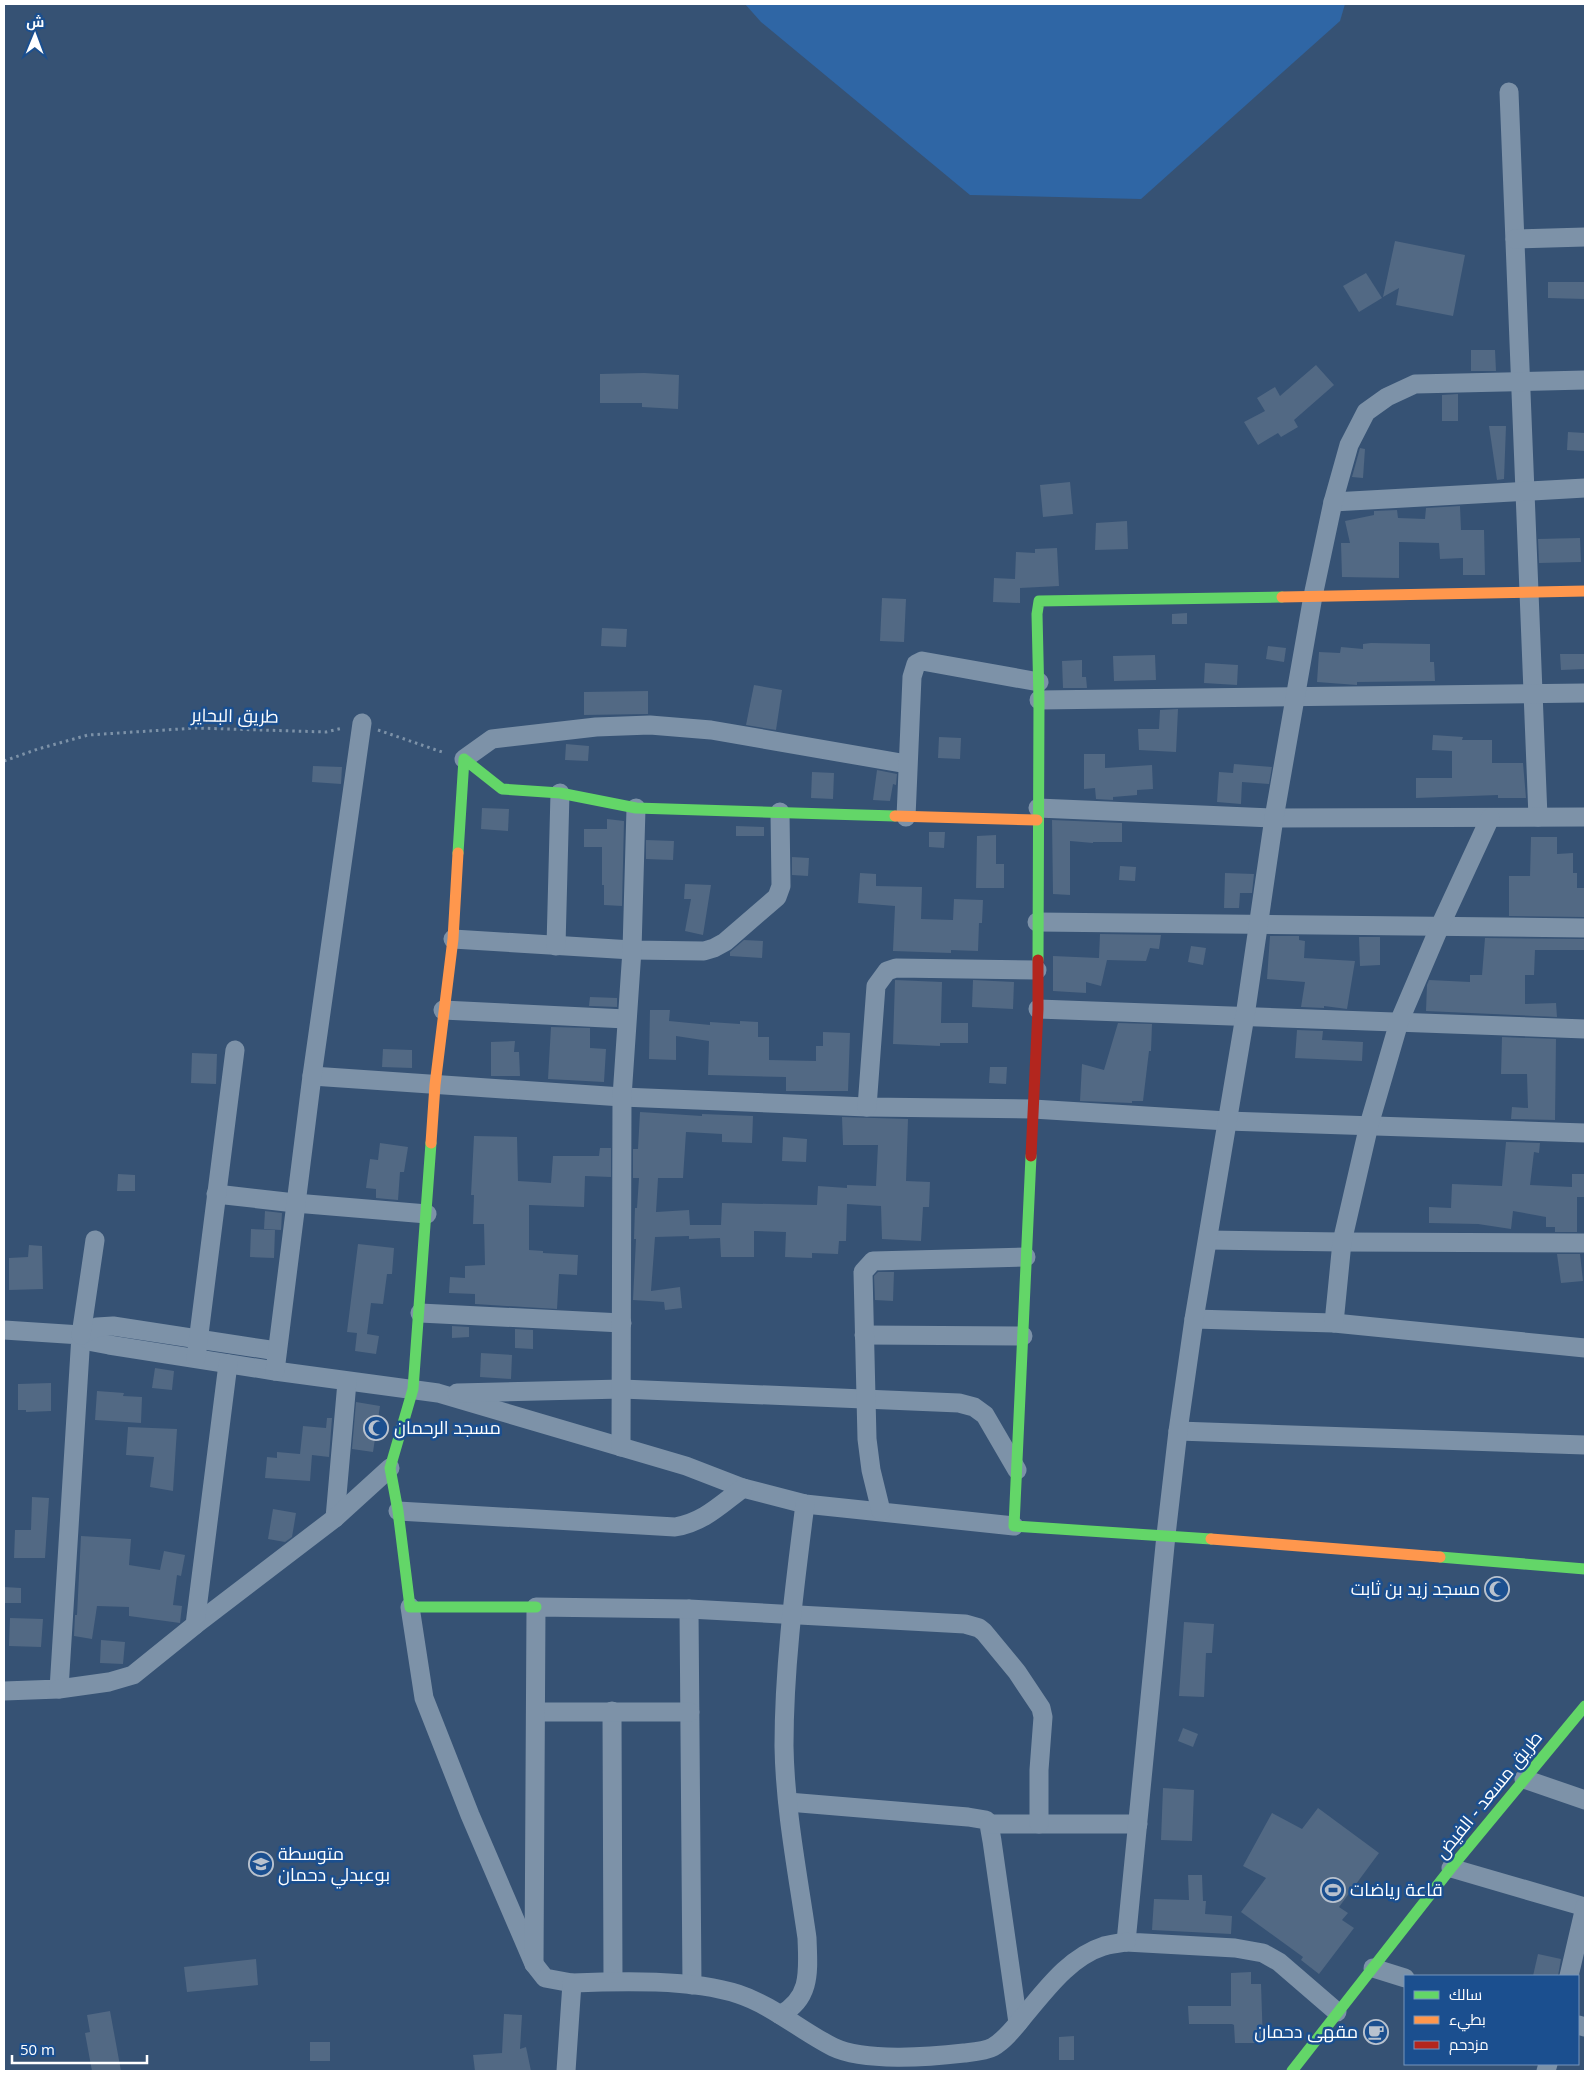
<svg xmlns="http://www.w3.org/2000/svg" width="1589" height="2075" font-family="'Open Sans',Cairo,sans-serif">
<rect width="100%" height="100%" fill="#365274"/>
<path fill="#2f66a5" d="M745 4H1345L1340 21 1141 199 970 195 761 22Z"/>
<g fill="#526984">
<path d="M1395 241 1465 255 1453 316 1396 305 1399 288 1383 297Z"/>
<path d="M1366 273 1382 298 1359 312 1343 286Z"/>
<path d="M1548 282H1585V299L1548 298Z"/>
<path d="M1471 350H1495L1496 371H1471Z"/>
<path d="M1316 365 1334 385 1294 420 1298 427 1281 437 1278 433 1258 445 1244 422 1265 411 1257 398 1275 387 1280 396Z"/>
<path d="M644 373 679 375 678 409 642 407V403H600V374Z"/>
<path d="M1458 394V421H1442V395Z"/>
<path d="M1489 426H1506L1504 479 1497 480Z"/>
<path d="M1568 432 1585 433V451L1567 450Z"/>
<path d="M1360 448 1365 449 1363 478 1352 477Z"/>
<path d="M1070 482 1073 514 1043 517 1040 485Z"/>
<path d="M1460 506 1461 530H1484L1485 575H1463V558L1440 559 1439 543 1399 542V578L1342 577 1341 543H1350L1345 521 1374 515V511L1397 510 1398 518 1425 519 1426 508Z"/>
<path d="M1127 521 1128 549 1095 550 1096 523Z"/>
<path d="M1580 538 1581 562 1539 563 1538 539Z"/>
<path d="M1057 548 1059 586 1020 588V603L993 602 994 578 1015 579 1016 552 1035 553V549Z"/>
<path d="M882 598 906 599 904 642 880 641Z"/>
<path d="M1187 613V624H1172V614Z"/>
<path d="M602 628 627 629 626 647 601 646Z"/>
<path d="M1371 643 1430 644V662H1434L1435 681 1357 682V685L1317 682 1319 652 1340 653 1341 647 1363 649V644Z"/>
<path d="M1268 646 1286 648 1284 662 1266 659Z"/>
<path d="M1560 654H1585V669L1561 670Z"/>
<path d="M1155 655 1156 680 1114 681 1113 656Z"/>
<path d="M1082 660V677H1086L1087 688H1063L1062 661Z"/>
<path d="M1205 663 1238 665 1237 685 1204 683Z"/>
<path d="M754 685 782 690 776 730 746 725Z"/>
<path d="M648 691V714L584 715V692Z"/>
<path d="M1178 709 1176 752 1139 750 1138 729H1159L1160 710Z"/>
<path d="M1433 735 1463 737 1462 740H1492V763H1523L1526 798H1498V795L1416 798V778H1452V751L1432 750Z"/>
<path d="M939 737 961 738 960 759 938 758Z"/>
<path d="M566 744 589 746 588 761 565 760Z"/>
<path d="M1084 754H1105V768L1152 765 1153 789 1137 790V795L1113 797V800L1096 799 1095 788 1084 789Z"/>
<path d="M1234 764 1272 767 1269 784 1242 782 1241 804 1217 802 1219 772 1233 773Z"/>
<path d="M313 766 342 767 341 784 312 782Z"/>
<path d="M877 770 897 774 896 785 893 784 890 801 873 800Z"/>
<path d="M812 772 834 773 833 799 811 798Z"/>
<path d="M482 808 509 809 508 831 481 829Z"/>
<path d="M607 819 624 821 622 906 604 905V885H602V847H584V829H607Z"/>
<path d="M1052 820 1122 823V842H1093V843L1070 841V895L1053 894Z"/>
<path d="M736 826 764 827V836H736Z"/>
<path d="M929 832H945L944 848 929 847Z"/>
<path d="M996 835V864H1004V888H976L977 836Z"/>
<path d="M1531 837H1557V854L1573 853V873H1577V888H1585V917L1509 916V876H1530Z"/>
<path d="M646 840 674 841 673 860 646 859Z"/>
<path d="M792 857 809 858 808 876 792 875Z"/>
<path d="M1120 866 1136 867 1135 881 1119 880Z"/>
<path d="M860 873 876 874V886L922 887 921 919 953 920 954 899 983 900 982 923H979L978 951 951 950V953L893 951 895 906 858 903Z"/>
<path d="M1225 873 1254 874 1252 893H1240L1239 908H1224Z"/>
<path d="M685 884 711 885 703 935 685 931 691 899H684Z"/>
<path d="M1100 934 1161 935 1159 949 1150 948 1146 961 1107 960 1101 986 1086 982V993L1053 991V956L1099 958Z"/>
<path d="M1270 936H1299V940L1305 941 1304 958 1355 961 1347 1009 1324 1006V1008L1301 1007 1305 982 1267 979Z"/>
<path d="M1359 937H1380V965L1360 966Z"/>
<path d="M1485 938 1585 939V950H1535L1534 975H1525V1004L1556 1003 1557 1017 1426 1011 1427 985 1429 980 1470 982V975H1482Z"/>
<path d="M744 940 763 941 762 958 730 956V952Z"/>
<path d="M1191 946 1206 948 1203 965 1188 962Z"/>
<path d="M895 980 942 982 941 1023H968V1043H940V1046L893 1044Z"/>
<path d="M973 980 1014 982 1013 1009 972 1007Z"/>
<path d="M590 997 617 998V1007L589 1006Z"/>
<path d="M650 1010H670L669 1021 710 1025V1022L740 1024V1021L758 1022V1037H769V1060L816 1061V1046H823V1032L850 1033 848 1091H786V1077L708 1075 709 1041 676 1036V1060L649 1059Z"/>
<path d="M1118 1023 1152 1024 1151 1051H1149L1143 1101H1132V1103L1080 1101 1082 1064 1104 1070Z"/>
<path d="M551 1027 590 1028V1048L606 1049 604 1082 548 1079Z"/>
<path d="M1297 1030 1323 1031 1322 1040 1363 1042 1362 1061 1295 1058Z"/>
<path d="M1502 1037 1556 1039 1555 1120 1511 1119 1512 1107 1528 1108 1527 1074H1501Z"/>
<path d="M515 1041 514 1052H519L520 1076H491V1042Z"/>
<path d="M383 1049 412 1050V1068L382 1067Z"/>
<path d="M192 1053 217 1054 216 1084 191 1083Z"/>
<path d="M990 1067H1007L1006 1084 989 1083Z"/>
<path d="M640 1112 702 1116V1114L753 1116 752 1143 722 1142V1134L686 1132 683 1178H658L656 1212 689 1210 690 1225H721L722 1203 817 1205 818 1186 847 1188V1185L876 1186 878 1145H843L842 1117 908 1119 906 1181 930 1182 929 1207H923L921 1241 882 1239 881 1206 847 1204 846 1241H839L838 1254 812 1253V1258L785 1257 786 1232 754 1231V1257H721L720 1238 689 1239V1236L655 1237 651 1291 680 1287 682 1308 665 1310 664 1302 633 1300 636 1239H634L635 1208H637L639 1178H633V1149H638Z"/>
<path d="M474 1136 517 1137 518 1181 551 1183 553 1156H599L600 1148H611V1177L585 1176 584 1207 529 1205V1250L543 1251V1253L578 1255 577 1275 559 1274 557 1309 475 1304V1294L449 1293 450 1277 465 1278V1266L485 1265 484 1224H473L474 1195H471Z"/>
<path d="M783 1137 807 1139 806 1162 782 1161Z"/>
<path d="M1506 1142 1540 1143 1539 1153 1534 1152 1530 1185 1572 1187V1174H1585V1197H1577V1232H1555V1227H1546V1217L1513 1211 1511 1229 1478 1224 1429 1223V1207L1451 1208 1452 1184 1502 1186Z"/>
<path d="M380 1143 408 1147 404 1172H400L398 1200 376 1198V1189L366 1188 370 1159 378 1160Z"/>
<path d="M118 1174 135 1175V1191H117Z"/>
<path d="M265 1211 282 1213 281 1230 264 1229Z"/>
<path d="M251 1229 275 1230 274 1258 250 1257Z"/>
<path d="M358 1244 394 1248 392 1274H387L383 1304 371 1303 367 1334 379 1336 376 1354 355 1351 357 1333 347 1332Z"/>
<path d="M29 1245 42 1246 43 1289 9 1290V1258L28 1257Z"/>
<path d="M1557 1254H1580L1583 1281 1561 1283Z"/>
<path d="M878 1272H894L893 1301 875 1300 874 1276Z"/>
<path d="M452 1326 469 1327V1337L452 1338Z"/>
<path d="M515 1329 533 1330V1349L515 1348Z"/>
<path d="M481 1353 512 1355 511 1379 480 1377Z"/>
<path d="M155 1368 174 1371 172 1390 152 1388Z"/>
<path d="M51 1383V1411L26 1412V1410H18V1384Z"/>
<path d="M97 1391 124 1393 123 1396 142 1397 141 1423 95 1420Z"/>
<path d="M356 1402 380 1406 373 1452 352 1449Z"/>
<path d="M327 1418H332L329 1457 312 1455 310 1481 265 1478 267 1457 277 1458V1452L300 1454 303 1426 326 1428Z"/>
<path d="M128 1427 177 1429 173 1491 150 1487 154 1457 126 1455Z"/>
<path d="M32 1497 49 1498 45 1558H14L15 1530H31Z"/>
<path d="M273 1509 296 1513 292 1537 285 1542 268 1539Z"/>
<path d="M81 1536 131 1539 129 1565 160 1570 164 1551 185 1555 181 1576 177 1575 173 1605 182 1606 180 1623 129 1616V1607L97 1606 92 1639 74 1636 75 1615H77Z"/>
<path d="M4 1587 21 1588V1603H4Z"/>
<path d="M10 1618 43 1619 41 1647 9 1646Z"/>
<path d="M1184 1622 1214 1624 1212 1653H1206L1204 1697 1179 1696Z"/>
<path d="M101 1640 125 1642 123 1664 100 1663Z"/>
<path d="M1183 1728 1198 1734 1193 1747 1178 1741Z"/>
<path d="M1163 1788 1194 1790 1192 1841 1161 1840Z"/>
<path d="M1318 1808 1379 1853 1339 1907 1348 1913 1342 1920 1354 1928 1319 1974 1301 1960 1303 1957 1241 1912 1266 1878 1243 1866 1272 1813 1302 1829Z"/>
<path d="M1188 1875H1202L1203 1901H1206L1205 1914 1232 1916 1231 1934 1152 1930 1154 1899 1189 1900Z"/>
<path d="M1538 1954 1561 1959 1558 1976H1533Z"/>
<path d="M256 1959 258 1985 187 1992 184 1967Z"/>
<path d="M1251 1972V1984H1261L1263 2043H1235L1234 2025 1232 2024H1189L1188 2006H1231V1973Z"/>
<path d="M110 2011 121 2071H92L85 2033 90 2032 87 2015Z"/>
<path d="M504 2014 522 2015 520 2049 526 2047 531 2071H475L473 2055 502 2053Z"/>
<path d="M1074 2036V2060H1059V2037Z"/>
<rect x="310" y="2042" width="20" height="19"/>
</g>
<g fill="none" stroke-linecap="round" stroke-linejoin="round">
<g stroke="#7d92a8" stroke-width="3" stroke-dasharray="2.5 4" stroke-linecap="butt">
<path d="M378 730 445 753"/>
<path d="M4 761 38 749 88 735 196 728 326 732 343 728"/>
</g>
<g stroke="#7d92a8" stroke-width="19">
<path d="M1509 92 1538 817"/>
<path d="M1515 239 1585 237"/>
<path d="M1333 502 1585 488"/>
<path d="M1039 700 1585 693"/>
<path d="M464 759 492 739 596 727 650 725 711 730 907 764"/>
<path d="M1038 808 1274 818 1585 817"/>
<path d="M906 817 912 677 916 664 922 661 1039 682"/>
<path d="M1037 922 1585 928"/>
<path d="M453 939 632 950 704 951 714 948 725 942 777 897 781 886 780 812"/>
<path d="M556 946 560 793"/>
<path d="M1038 1009 1585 1029"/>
<path d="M443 1010 626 1019"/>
<path d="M312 1076 622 1097 867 1107 1033 1109 1227 1121 1585 1133"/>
<path d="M867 1107 876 986 887 971 896 968 1037 970"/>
<path d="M216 1194 295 1203 427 1214"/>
<path d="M1208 1240 1342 1242 1585 1243"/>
<path d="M420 1313 622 1323"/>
<path d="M1194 1319 1334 1323 1585 1348"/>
<path d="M1334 1323 1342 1242 1369 1125 1399 1022 1440 926 1490 818"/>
<path d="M4 1330 81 1335 59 1689 4 1691"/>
<path d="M81 1335 93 1342 109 1345 275 1371 438 1393 686 1466 743 1488 805 1504 1014 1526"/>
<path d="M81 1335 97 1327 113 1326 277 1351"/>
<path d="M81 1335 95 1240"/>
<path d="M864 1335 1023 1336"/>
<path d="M196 1358 235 1050"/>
<path d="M275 1371 312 1076 362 723"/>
<path d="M457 1393 622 1389 959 1403 974 1407 985 1415 1017 1470"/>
<path d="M1178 1431 1585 1445"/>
<path d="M621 1447 622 1097 632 950 636 808"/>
<path d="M398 1511 675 1527C704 1522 720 1505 743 1488"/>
<path d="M881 1511 871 1470 867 1439 863 1272 873 1261 1026 1257"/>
<path d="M335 1518 347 1382"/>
<path d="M410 1607 424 1698 470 1815 534 1964 545 1978 572 1983"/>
<path d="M689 1609 692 1985"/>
<path d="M195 1625 335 1518 390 1468"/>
<path d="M59 1689 109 1682 133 1675 195 1625 228 1364"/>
<path d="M612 1711 613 1981"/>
<path d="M537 1712H690"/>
<path d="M1524 1779 1585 1800"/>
<path d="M788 1802 968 1817 986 1820 989 1824 992 1841 1018 2023"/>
<path d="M989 1824H1138"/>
<path d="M1451 1868 1585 1907"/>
<path d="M534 1964 536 1607 689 1609 965 1624 979 1628 984 1632 1017 1672 1041 1708 1043 1717 1039 1770V1824"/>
<path d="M1373 1968 1405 1978"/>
<path d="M1569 1976 1585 1907"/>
<path d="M1337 2012 1279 1962 1263 1953 1235 1948 1126 1942 1166 1535 1178 1431 1194 1319 1245 1016 1274 818 1313 596 1333 502 1349 445 1366 412 1387 397 1415 384 1585 380"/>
<path d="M780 2015C812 1998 808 1970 807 1938 798 1875 785 1810 784 1746 784 1665 795 1584 805 1504"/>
<path d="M1578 2025 1585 2027"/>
<path d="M566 2071 572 1983C620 1981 692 1979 738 1994 772 2005 801 2031 833 2047 864 2062 930 2057 964 2053 973 2052 986 2051 993 2047 1005 2040 1014 2028 1023 2017 1045 1991 1069 1957 1104 1946 1111 1944 1119 1943 1126 1942"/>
<path d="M1546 2071 1548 2064"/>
</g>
<g stroke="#63d668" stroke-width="11">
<path d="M458 853 464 759 502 789 560 793 636 808 895 816"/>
<path d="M1038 960 1039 700 1037 614 1039 601 1282 597"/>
<path d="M431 1143 413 1389 390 1468 398 1511 410 1607H536"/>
<path d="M1031 1156 1014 1526 1211 1539"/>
<path d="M1440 1557 1585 1569"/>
<path d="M1292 2071 1451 1868 1585 1706"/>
</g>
<g stroke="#ff974d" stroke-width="11">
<path d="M1282 597 1585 591"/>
<path d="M895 816 1037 820"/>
<path d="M431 1143 435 1085 453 939 458 853"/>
<path d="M1211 1539 1440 1557"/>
</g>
<path stroke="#b3261e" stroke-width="11" d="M1031 1156 1038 1009V960"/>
</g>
<defs>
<symbol id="mosque-ring" viewBox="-11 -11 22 22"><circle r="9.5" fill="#1b4f8f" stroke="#b9c2ce" stroke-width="1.5"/><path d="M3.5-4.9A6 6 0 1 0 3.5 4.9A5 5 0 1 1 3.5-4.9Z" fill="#b9c2ce"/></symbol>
<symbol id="school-ring" viewBox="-11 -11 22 22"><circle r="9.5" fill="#1b4f8f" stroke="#b9c2ce" stroke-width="1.5"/><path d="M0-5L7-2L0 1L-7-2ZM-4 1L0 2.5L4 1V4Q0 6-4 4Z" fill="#b9c2ce"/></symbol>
<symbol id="stadium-ring" viewBox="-11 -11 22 22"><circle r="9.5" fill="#1b4f8f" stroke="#b9c2ce" stroke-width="1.5"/><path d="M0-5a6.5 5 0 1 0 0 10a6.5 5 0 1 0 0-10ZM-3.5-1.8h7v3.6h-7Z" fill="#b9c2ce"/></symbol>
<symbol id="cafe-ring" viewBox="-11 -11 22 22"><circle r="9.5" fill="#1b4f8f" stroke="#b9c2ce" stroke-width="1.5"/><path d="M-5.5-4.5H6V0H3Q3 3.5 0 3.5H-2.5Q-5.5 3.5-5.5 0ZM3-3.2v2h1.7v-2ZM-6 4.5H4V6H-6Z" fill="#b9c2ce"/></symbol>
</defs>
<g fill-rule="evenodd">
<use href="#mosque-ring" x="362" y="1414" width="28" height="28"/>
<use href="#mosque-ring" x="1483" y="1575" width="28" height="28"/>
<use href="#school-ring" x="247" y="1850" width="28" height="28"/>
<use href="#stadium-ring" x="1319" y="1876" width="28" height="28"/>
<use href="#cafe-ring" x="1362" y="2018" width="28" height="28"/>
</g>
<g text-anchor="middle" stroke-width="5" stroke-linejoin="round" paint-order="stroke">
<g font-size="18" fill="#fff" stroke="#1b4f8f">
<text transform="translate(235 716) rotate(1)" y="6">طريق البحاير</text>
<text transform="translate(1489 1795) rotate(-51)" y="6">طريق مسعد - الفيض</text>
</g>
<g font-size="18" fill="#fff" stroke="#1b4f8f" text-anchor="start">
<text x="394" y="1434">مسجد الرحمان</text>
<text x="1480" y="1595" text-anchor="end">مسجد زيد بن ثابت</text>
<text x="278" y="1860">متوسطة<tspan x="278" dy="21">بوعبدلي دحمان</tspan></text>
<text x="1350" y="1896">قاعة رياضات</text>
<text x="1358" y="2038" text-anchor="end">مقهى دحمان</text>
</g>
</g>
<rect width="1589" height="2075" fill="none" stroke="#ffffff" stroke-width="10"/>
<rect x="1404" y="1975" width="175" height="90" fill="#1b4f8f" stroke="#7695bc"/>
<rect x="1414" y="1991" width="25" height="8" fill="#63d668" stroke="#7695bc"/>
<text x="1449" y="2000" font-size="15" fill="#ffffff">سالك</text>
<rect x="1414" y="2016" width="25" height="8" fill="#ff974d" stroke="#7695bc"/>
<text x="1449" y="2025" font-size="15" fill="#ffffff">بطيء</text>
<rect x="1414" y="2041" width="25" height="8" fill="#b3261e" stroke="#7695bc"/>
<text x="1449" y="2050" font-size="15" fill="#ffffff">مزدحم</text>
<g transform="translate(35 35) rotate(1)" stroke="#1b4f8f" stroke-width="4" paint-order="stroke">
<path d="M0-4L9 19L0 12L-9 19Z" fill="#ffffff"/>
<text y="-8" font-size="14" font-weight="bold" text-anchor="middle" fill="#ffffff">ش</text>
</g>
<path d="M12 2055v8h135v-8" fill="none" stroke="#ffffff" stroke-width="2.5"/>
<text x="20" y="2055" font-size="15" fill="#ffffff" stroke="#1b4f8f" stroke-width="4" paint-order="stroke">50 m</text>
</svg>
